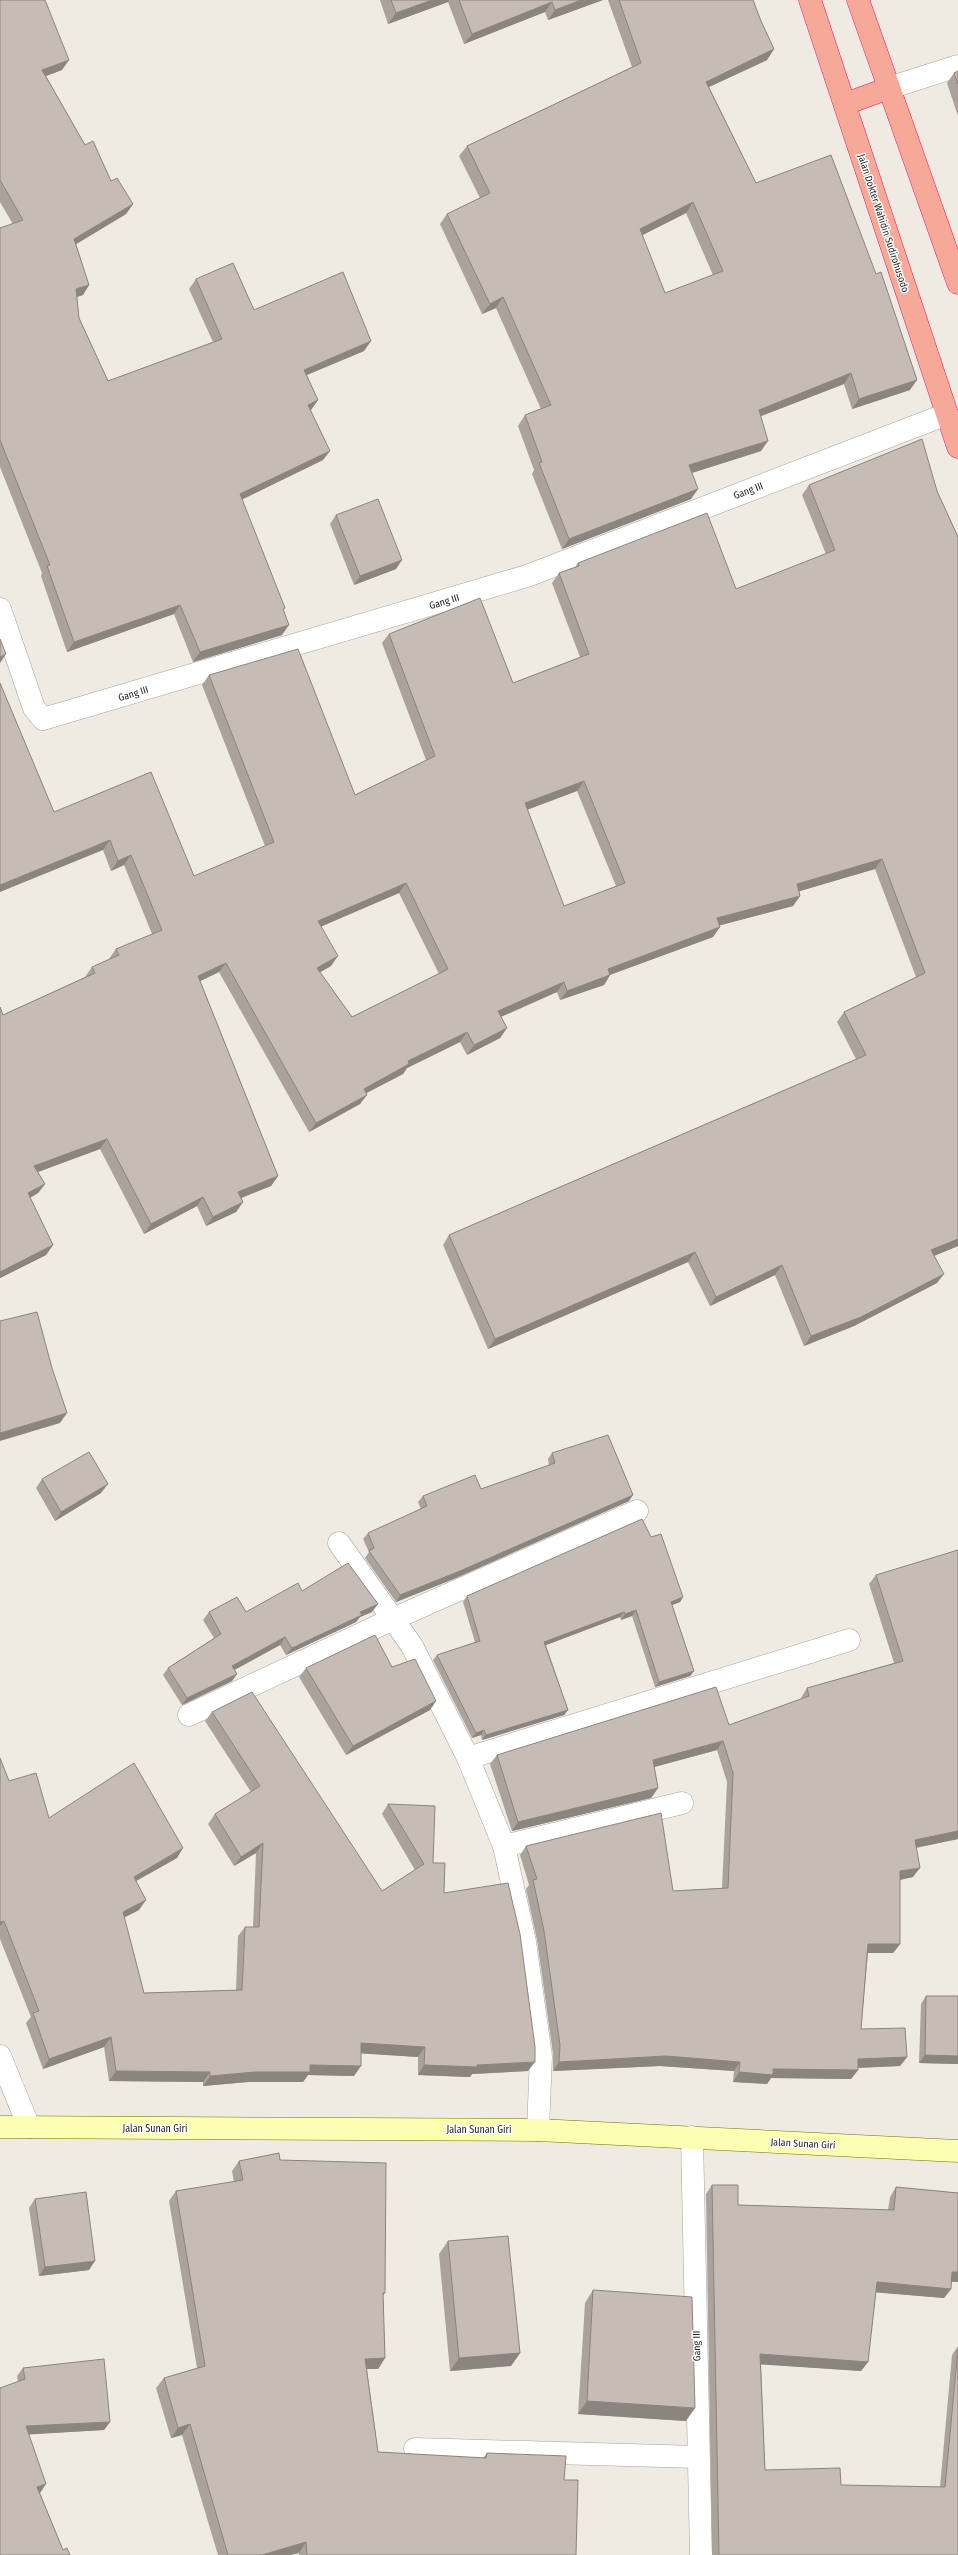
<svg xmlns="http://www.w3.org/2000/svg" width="958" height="2555" font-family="'Fira Sans Condensed',sans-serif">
<rect width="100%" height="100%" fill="#efeae2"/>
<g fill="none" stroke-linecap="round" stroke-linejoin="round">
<defs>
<g id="minor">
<path d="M889 88 958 66"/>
<path d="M0 609 34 708 43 719 527 576 947 414"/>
<path d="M339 1543 412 1646 468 1758 504 1846 525 1942 541 2056 538 2130"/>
<path d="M189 1715 393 1619 637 1511"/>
<path d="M468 1758 849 1640"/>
<path d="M504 1846 682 1803"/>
<path d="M0 2056 29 2127"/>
<path d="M692 2137 701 2555"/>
<path d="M415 2449 698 2457"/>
</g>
<path id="secondary" d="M0 2127 538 2130 958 2151"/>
<g id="trunk">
<path d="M810 0 958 447"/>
<path d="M858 0 958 283"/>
<path d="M845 104 889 88"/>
</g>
</defs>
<use href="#minor" stroke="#a4a4a4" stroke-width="23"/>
<use href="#secondary" stroke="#6e7800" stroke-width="23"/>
<use href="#trunk" stroke="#e51763" stroke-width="23"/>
<use href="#minor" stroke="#fff" stroke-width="22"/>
<use href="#secondary" stroke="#fcfeb1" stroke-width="22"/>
<use href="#trunk" stroke="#f6a998" stroke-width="22"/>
</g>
<g fill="#aba29c" fill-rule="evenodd">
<path d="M0 0 62 70 46 76 85 145 111 181 133 204 126 214 76 244 89 285 83 295 77 297 79 318 108 381 213 342 189 289 196 279 254 310 364 351 307 375 318 400 310 410 323 460 242 499 283 610 282 635 193 662 174 614 67 652 41 576 42 573 0 467V228L13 224 0 202Z"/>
<path d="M380 0H603L548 20 545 12 464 44 448 2 388 24Z"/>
<path d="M608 0H753L761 21 774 49 767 60 709 87 756 183 910 390 852 409 844 384 761 416V451L692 473 691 499 562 549 532 474 534 470 518 426 525 415 541 409 496 308 482 314 440 224 447 214 480 198 459 156 467 146 632 67ZM686 213 713 275 665 293 642 235Z"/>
<path d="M958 71V116L947 83 954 73Z"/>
<path d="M809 485 937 491 958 537V1246L934 1256 937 1283 854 1326 804 1346 775 1275 710 1306 688 1262 488 1349 443 1245 449 1235 856 1059 837 1022 844 1012 916 977 875 869 799 891 800 896 793 906 720 925 713 937 610 975 604 985 560 1000 557 992 501 1017 507 1028 500 1038 467 1055 460 1042 407 1068 403 1074 366 1093 360 1104 309 1132 219 972 200 981 278 1176 271 1186 241 1198 243 1202 236 1212 206 1226 197 1206 144 1234 100 1149 38 1172 45 1184 38 1193 30 1198 53 1245 46 1255 0 1278V1007L3 1015 85 977 92 967 109 959 116 949 152 934 124 865 111 871 103 850 54 812 194 876 265 846 202 685 209 675 355 795 426 760 382 643 389 634 513 683 580 657 552 583 559 573 575 567 578 563 736 589 826 554 802 495ZM577 791 616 886 564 906 527 810ZM399 893 439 974 352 1017 320 972 331 966 321 926Z"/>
<path d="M336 515 396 569 354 585 330 524Z"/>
<path d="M552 1453 629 1501 456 1578 396 1602 365 1558 369 1552 363 1539 368 1533 421 1509 418 1502 423 1496 481 1489 549 1465 548 1459Z"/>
<path d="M42 1479 101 1493 55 1521 36 1488Z"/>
<path d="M651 1537 683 1597 680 1602 672 1605 694 1671 690 1676 655 1687 632 1616 621 1620 620 1617 546 1645 568 1710 564 1715 482 1740 481 1735 472 1738 433 1660 437 1655 475 1642 463 1602 467 1596Z"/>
<path d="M876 1575 958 1839 916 1848 913 1877 900 1880V1944L893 1953H868L861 2029 907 2057 900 2066 858 2068V2070L851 2079 771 2078 767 2084 733 2082 734 2071 660 2066 553 2071V2054L537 1940 526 1889 529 1885 520 1855 526 1846 673 1891 722 1888 727 1782 717 1750 654 1767 658 1788 651 1798 512 1831 490 1764 497 1755 729 1725 801 1699V1698L807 1688 894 1663 869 1584Z"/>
<path d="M302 1591 372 1612 360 1617 356 1622 286 1655 280 1645 234 1670 237 1674 232 1681 182 1705 163 1675 168 1668 214 1638 203 1620 209 1612H246Z"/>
<path d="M392 1667 436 1701 430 1710 346 1755 299 1677 306 1668Z"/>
<path d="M212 1712 382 1891 415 1870 382 1814 388 1804 433 1863 444 1893 528 2071 472 2074 470 2077 418 2075V2057L361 2053 354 2076 308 2075 303 2082H248L203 2086V2082L109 2081 104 2047 43 2069 26 2023 31 2017 0 1939V1758L9 1781 49 1818 177 1858 136 1881 139 1910 124 1917 144 1993 236 1990 238 1936 245 1927H253L256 1853 234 1866 208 1824 215 1814 251 1792 205 1721Z"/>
<path d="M926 1996 958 2064 919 2063 921 2004Z"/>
<path d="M280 2160 385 2293 383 2296 385 2358 378 2369H367L378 2452 483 2458 487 2453 564 2480 576 2555H299V2553L290 2555H218L182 2435 171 2438 156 2388 164 2378 197 2368 169 2201 176 2191 234 2182 232 2171 239 2161Z"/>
<path d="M712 2185 738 2205 888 2210 890 2197 896 2187 958 2193V2282H951V2289L944 2298 876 2292 868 2362 861 2371 761 2364 765 2470 841 2485 940 2487 952 2355 958 2346V2555H712L706 2194Z"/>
<path d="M35 2199 89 2270 39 2276 29 2208Z"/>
<path d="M448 2241 520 2353 511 2366 450 2371 439 2254Z"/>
<path d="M593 2290 686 2421 578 2414 585 2303Z"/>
<path d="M23 2368 110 2422 104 2430 29 2434 40 2493 63 2550 0 2555 18 2382 17 2376Z"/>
</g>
<g fill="#8b847f">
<path d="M432 0H449L448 2 388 24 396 13Z"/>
<path d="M581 0H603L548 20 555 10Z"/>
<path d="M552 2 545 12 464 44 472 34Z"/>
<path d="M774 49 767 60 698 92 706 82Z"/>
<path d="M69 60 62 70 35 80 42 70Z"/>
<path d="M693 202 686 213 633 240 640 229Z"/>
<path d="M133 204 126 214 68 249 74 239Z"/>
<path d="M89 285 83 295 69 299 76 289Z"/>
<path d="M503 297 496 308 482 314 490 304Z"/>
<path d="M371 341 364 351 297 379 304 370Z"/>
<path d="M851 373 844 384 751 420 759 410Z"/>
<path d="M917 380 910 390 852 409 859 399Z"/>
<path d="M318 400 311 410 301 415 308 405Z"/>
<path d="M768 441 761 451 682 476 689 465Z"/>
<path d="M330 451 323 460 233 504 240 494Z"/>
<path d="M698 489 691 499 562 549 569 539Z"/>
<path d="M402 560 396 569 354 585 360 576Z"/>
<path d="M180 605 174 614 67 652 74 642Z"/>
<path d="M289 625 282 635 193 662 200 652Z"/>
<path d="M6 654 0 663V657Z"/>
<path d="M584 781 577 791 518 813 525 803Z"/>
<path d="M110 840 103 850 0 892V885Z"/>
<path d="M131 855 124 865 111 871 118 861Z"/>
<path d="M882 859 875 869 790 894 797 884Z"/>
<path d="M406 883 399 893 311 931 318 921Z"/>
<path d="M800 896 793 906 710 928 717 918Z"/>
<path d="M720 927 713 937 601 978 608 969Z"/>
<path d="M338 956 331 966 310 978 317 968Z"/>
<path d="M226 963 219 972 192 985 198 976Z"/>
<path d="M610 975 604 985 560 1000 567 991Z"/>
<path d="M564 982 557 992 491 1021 498 1011Z"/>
<path d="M507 1028 500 1038 467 1055 474 1045Z"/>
<path d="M467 1032 460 1042 407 1068 403 1074 357 1098 364 1089 408 1061Z"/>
<path d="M367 1095 360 1104 309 1132 316 1123Z"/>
<path d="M107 1139 100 1149 27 1176 34 1166Z"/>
<path d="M278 1176 271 1186 231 1202 238 1192Z"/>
<path d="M45 1184 38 1193 21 1203 28 1193Z"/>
<path d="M203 1197 197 1206 144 1234 151 1224Z"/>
<path d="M243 1202 236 1212 206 1226 213 1217Z"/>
<path d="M958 1239V1246L924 1260 931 1250Z"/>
<path d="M53 1245 46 1255 0 1278V1272Z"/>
<path d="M695 1252 688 1262 488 1349 495 1339Z"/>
<path d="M782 1265 775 1275 710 1306 716 1297Z"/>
<path d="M944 1274 937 1283 854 1326 804 1346 811 1336Z"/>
<path d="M67 1413 60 1423 0 1441V1433Z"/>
<path d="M108 1484 101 1493 55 1521 61 1512Z"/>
<path d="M633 1495 629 1501 456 1578 396 1602 400 1595Z"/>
<path d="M683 1597 680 1602 667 1607 671 1602Z"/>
<path d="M378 1604 372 1612 360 1617 356 1622 286 1655 292 1648 360 1612Z"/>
<path d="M636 1610 632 1616 621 1620 625 1614Z"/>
<path d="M624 1612 620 1617 541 1647 544 1642Z"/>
<path d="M285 1637 280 1645 227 1674 232 1666Z"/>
<path d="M694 1671 690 1676 655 1687 659 1682Z"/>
<path d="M237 1674 232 1681 182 1705 187 1698Z"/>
<path d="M436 1701 430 1710 346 1755 353 1746Z"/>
<path d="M568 1710 564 1715 482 1740 486 1735Z"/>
<path d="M484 1730 481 1735 472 1738 476 1733Z"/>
<path d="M723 1741 717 1750 647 1769 653 1760Z"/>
<path d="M658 1788 651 1798 512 1831 518 1822Z"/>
<path d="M958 1831V1839L909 1849 915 1840Z"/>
<path d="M263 1843 256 1853 234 1866 241 1857Z"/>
<path d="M183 1848 177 1858 127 1886 134 1877Z"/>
<path d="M920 1868 913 1877 894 1881 900 1871Z"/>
<path d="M146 1900 139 1910 116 1922 123 1912Z"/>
<path d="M4 1921 0 1926V1922Z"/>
<path d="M868 1944H900L893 1953H862Z"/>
<path d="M111 2037 104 2047 43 2069 49 2059Z"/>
<path d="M361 2043 425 2047 418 2057 354 2053Z"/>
<path d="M925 2055 958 2056V2064L919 2063Z"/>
<path d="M666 2056 740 2062 734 2071 660 2066 553 2071 559 2062Z"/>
<path d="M907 2057 900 2066 851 2068 858 2059Z"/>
<path d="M535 2062 528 2071 472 2074 470 2077 418 2075 424 2065H477Z"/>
<path d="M310 2065 361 2066 354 2076 308 2075 303 2082H248L203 2086 210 2076Z"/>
<path d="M773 2069 858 2070 851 2079 771 2078 767 2084 733 2082 739 2072Z"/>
<path d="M116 2071 210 2072 203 2082 109 2081Z"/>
<path d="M95 2261 89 2270 39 2276 45 2267Z"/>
<path d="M952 2272H958V2282L945 2281Z"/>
<path d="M877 2282 951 2289 944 2298 871 2292Z"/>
<path d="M520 2353 511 2366 450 2371 459 2358Z"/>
<path d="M760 2354 868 2362 861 2371 754 2364Z"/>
<path d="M385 2358 378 2369H358L365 2359Z"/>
<path d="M587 2401 695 2408 686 2421 578 2414Z"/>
<path d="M110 2422 104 2430 20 2435 26 2426Z"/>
<path d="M190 2424 182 2435 171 2438 178 2428Z"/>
<path d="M46 2484 40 2493 31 2496 37 2487Z"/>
<path d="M306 2542 299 2553 290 2555H262Z"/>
</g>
<g fill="#c7bcb5" stroke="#8b847f" fill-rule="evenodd">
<path d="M0 0H45L69 60 42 70 85 145 93 141 111 181 117 178 133 204 74 239 89 285 76 289 79 318 108 381 222 339 196 279 233 263 254 310 343 272 371 341 304 370 318 400 308 405 330 451 240 494 285 608 283 609 289 625 200 652 180 605 74 642 47 566 50 565 0 440V228L23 220 0 180Z"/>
<path d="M391 0H432L396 13Z"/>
<path d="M459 0H581L555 10 552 2 472 34Z"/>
<path d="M619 0H753L761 21 774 49 706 82 756 183 831 155 876 274 881 272 917 380 859 399 851 373 759 410 768 441 689 465 698 489 569 539 539 463 542 462 525 415 551 405 503 297 490 304 447 214 490 193 467 146 641 63ZM693 202 723 271 665 293 640 229Z"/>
<path d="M958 71V84L954 73Z"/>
<path d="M922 439 937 491 958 537V1239L931 1250 944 1274 861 1317 811 1336 782 1265 716 1297 695 1252 495 1339 449 1235 866 1055 844 1012 925 973 882 859 797 884 800 896 717 918 720 927 608 969 610 975 567 991 564 982 498 1011 507 1028 474 1045 467 1032 408 1061 409 1064 364 1089 367 1095 316 1123 226 963 198 976 278 1176 238 1192 243 1202 213 1217 203 1197 151 1224 107 1139 34 1166 45 1184 28 1193 53 1245 0 1272V1007L3 1015 95 973 92 967 119 955 116 949 162 930 131 855 118 861 110 840 0 885V683L54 812 151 772 194 876 274 842 209 675 298 649 355 795 435 756 389 634 480 598 513 683 589 654 559 573 579 566 578 563 707 513 736 589 835 550 809 485ZM584 781 625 883 564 906 525 803ZM406 883 448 969 352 1017 317 968 338 956 318 921Z"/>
<path d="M378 499 402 560 360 576 336 515Z"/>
<path d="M0 639 6 654 0 657Z"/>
<path d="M37 1312 52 1368 67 1413 0 1433V1321Z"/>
<path d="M608 1435 633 1495 460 1571 400 1595 369 1551 374 1548 368 1533 427 1506 423 1496 475 1475 481 1489 555 1463 552 1453Z"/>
<path d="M89 1452 108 1484 61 1512 42 1479Z"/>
<path d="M642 1519 651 1537 661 1534 683 1597 671 1602 694 1671 659 1682 636 1610 625 1614 624 1612 544 1642 568 1710 486 1735 484 1730 476 1733 437 1655 480 1641 467 1596Z"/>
<path d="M958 1550V1831L915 1840 920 1868 900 1871V1944H868L861 2029 905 2028 907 2057 858 2059V2070L773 2069V2075L739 2072 740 2062 666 2056 559 2062 560 2045 544 1931 533 1880 537 1879 526 1846 661 1813 673 1891 728 1888 733 1773 723 1741 653 1760 658 1788 518 1822 497 1755 716 1687 729 1725 809 1696 807 1688 903 1661 876 1575Z"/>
<path d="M348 1563 378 1604 360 1612 362 1615 292 1648 285 1637 232 1666 237 1674 187 1698 168 1668 221 1634 209 1612 237 1597 246 1612 298 1583 302 1591Z"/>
<path d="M375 1635 392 1667 415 1659 436 1701 353 1746 306 1668Z"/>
<path d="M252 1692 382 1891 424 1864 388 1804 435 1806 433 1863H445L444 1893 508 1883 520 1934 535 2047V2062L477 2065V2067L424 2065 425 2047 361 2043V2066L310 2065V2072H255L210 2076V2072L116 2071 111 2037 49 2059 33 2013 39 2011 4 1921 0 1922V1758L9 1781 36 1773 49 1818 134 1763 183 1848 134 1877 146 1900 123 1912 144 1993 242 1990 245 1927H259L263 1843 241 1857 215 1814 260 1786 212 1712Z"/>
<path d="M926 1996H958V2056L925 2055Z"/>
<path d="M279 2153 280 2160 386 2163 385 2293H383L385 2358 365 2359 378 2452 486 2458 487 2453 566 2456 564 2480H578L576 2555H307L306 2542 262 2555H228L190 2424 178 2428 164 2378 205 2366 176 2191 243 2180 239 2161Z"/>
<path d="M712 2185H738V2205L894 2210 896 2187 958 2193V2272H952L951 2289 877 2282 868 2362 760 2354 765 2470 840 2468 841 2485 945 2487 958 2349V2555H719Z"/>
<path d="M86 2192 95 2261 45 2267 35 2199Z"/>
<path d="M508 2236 520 2353 459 2358 448 2241Z"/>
<path d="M593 2290 692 2297 695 2408 587 2401Z"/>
<path d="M104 2359 110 2422 26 2426 46 2484 37 2487 63 2550 67 2548 70 2555H0V2388L25 2379 23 2368Z"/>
</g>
<g text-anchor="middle" stroke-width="3" stroke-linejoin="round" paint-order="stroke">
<g font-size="10" fill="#1d1d1d" stroke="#fff">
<text transform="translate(884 223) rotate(72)" y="4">Jalan Dokter Wahidin Sudirohusodo</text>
<text transform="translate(748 490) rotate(-21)" y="4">Gang III</text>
<text transform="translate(444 601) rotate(-17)" y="4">Gang III</text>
<text transform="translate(133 693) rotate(-17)" y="4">Gang III</text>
<text x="155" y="2132">Jalan Sunan Giri</text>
<text x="479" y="2133">Jalan Sunan Giri</text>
<text transform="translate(803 2143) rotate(3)" y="4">Jalan Sunan Giri</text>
<text transform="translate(696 2346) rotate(-91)" y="4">Gang III</text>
</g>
</g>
</svg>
